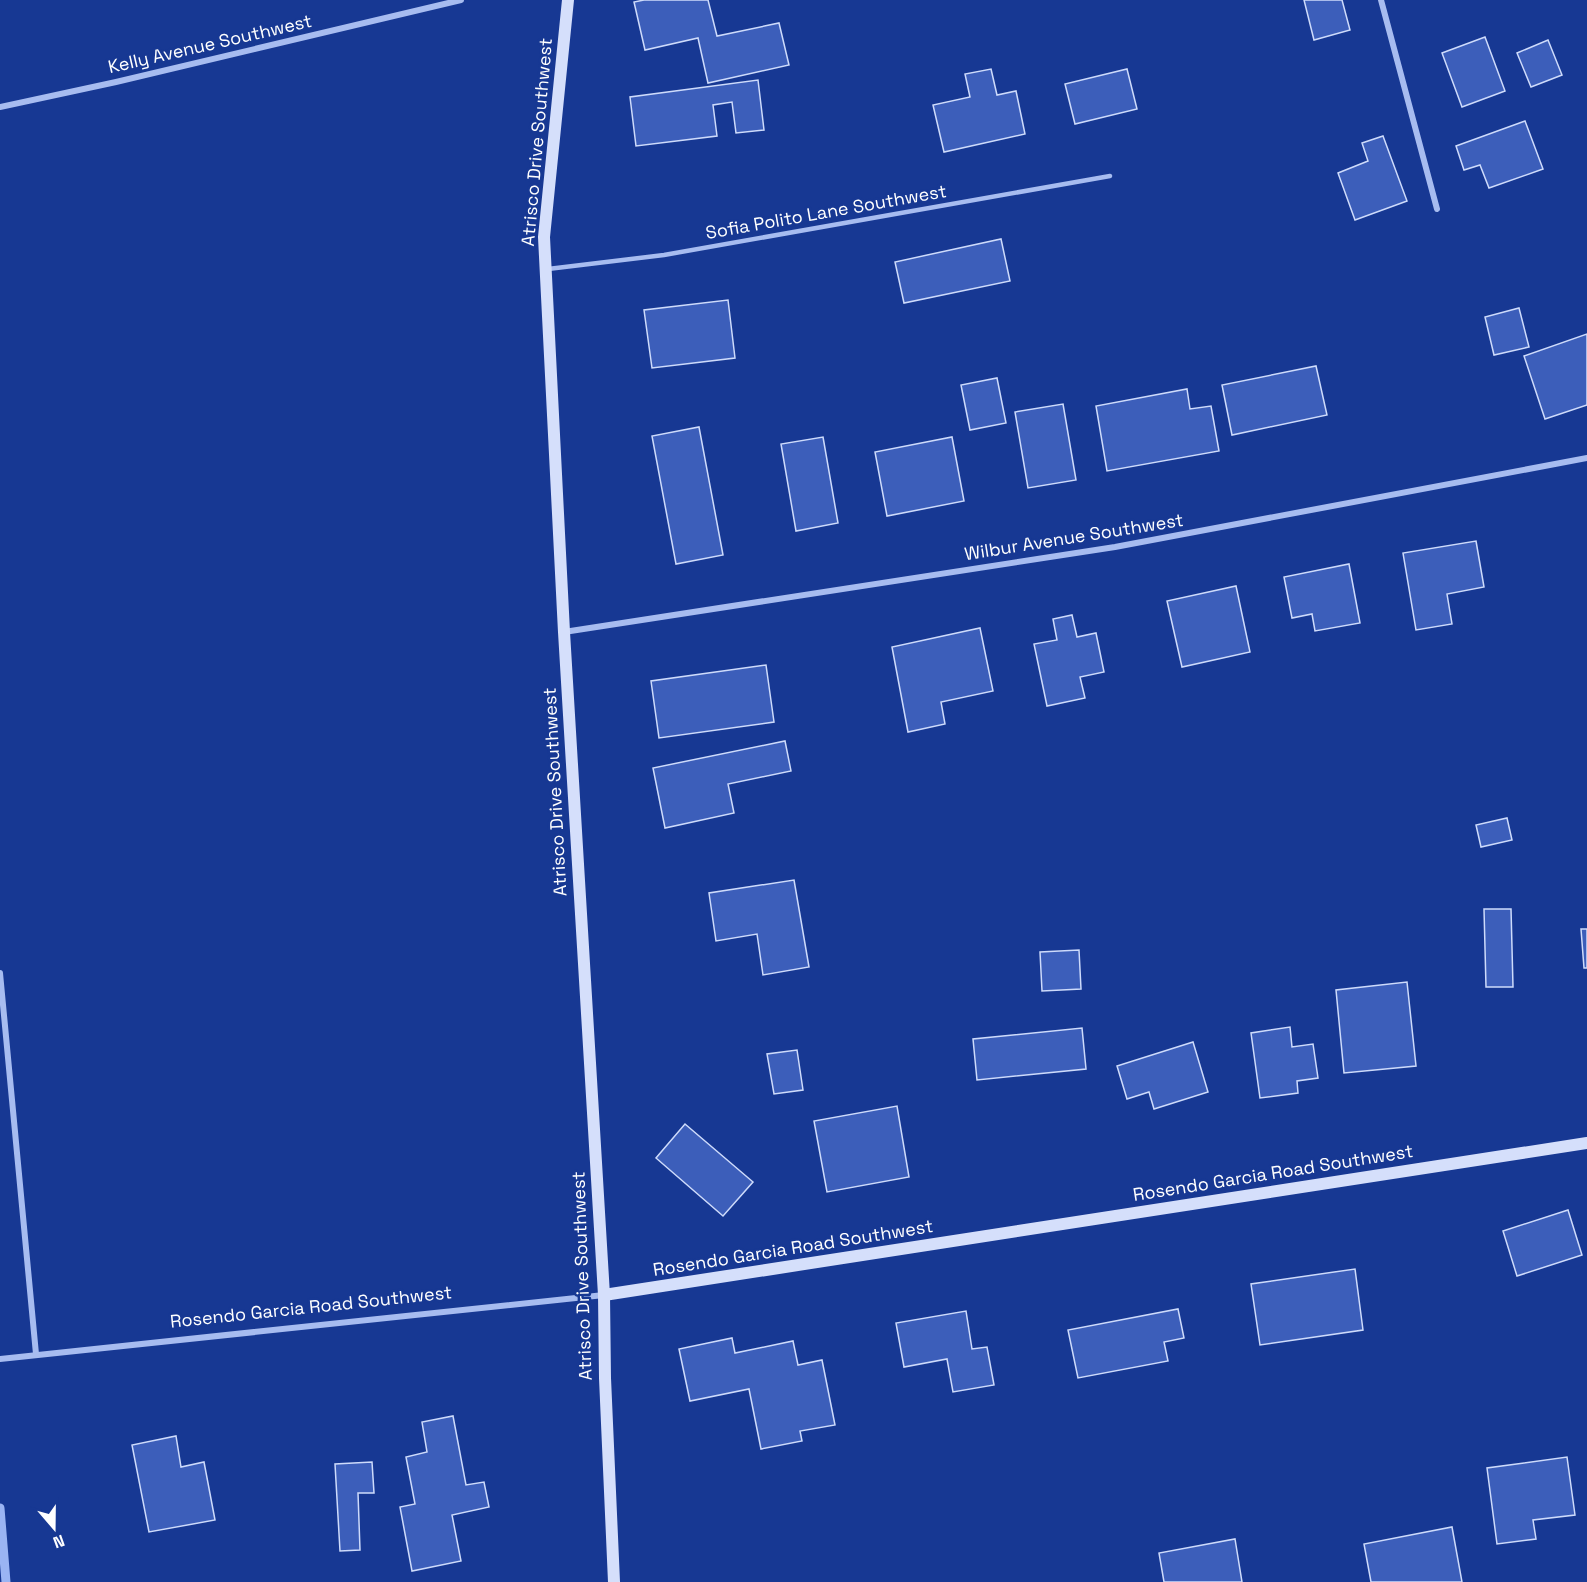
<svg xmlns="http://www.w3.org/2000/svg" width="1587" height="1582" font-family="'Space Grotesk',sans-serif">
<rect width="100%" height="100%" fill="#173893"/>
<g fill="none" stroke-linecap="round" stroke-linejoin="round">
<path stroke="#9ab4f3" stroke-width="9" d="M0 1508 6 1582"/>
</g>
<g fill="#3c5eba" stroke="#cedbfb" stroke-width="1.5">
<path d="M644 0H708L717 36 779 23 789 65 708 83 698 38 645 50 634 2Z"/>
<path d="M1304 0H1342L1350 30 1314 40Z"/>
<path d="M1485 37 1505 91 1462 107 1442 53Z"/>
<path d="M1548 40 1562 75 1531 87 1517 53Z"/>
<path d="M991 69 997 95 1016 91 1025 134 944 152 933 105 970 97 965 74Z"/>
<path d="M1127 69 1137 109 1075 124 1065 84Z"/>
<path d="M758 80 764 130 736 133 732 102 713 105 717 136 636 146 630 97Z"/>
<path d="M1525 121 1543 169 1489 188 1480 165 1464 170 1456 146Z"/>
<path d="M1383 136 1407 201 1355 220 1338 173 1368 161 1362 143Z"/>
<path d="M1001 239 1010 281 904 303 895 262Z"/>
<path d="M728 300 735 358 652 368 644 310Z"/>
<path d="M1519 308 1529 347 1494 355 1485 317Z"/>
<path d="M1587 334V405L1545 419 1524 356Z"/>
<path d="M1316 366 1327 415 1232 435 1222 385Z"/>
<path d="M997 378 1006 423 970 430 961 385Z"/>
<path d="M1187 389 1190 409 1211 406 1219 451 1107 471 1096 406Z"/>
<path d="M1063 404 1076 480 1028 488 1015 412Z"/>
<path d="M699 427 723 555 676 564 652 436Z"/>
<path d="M823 437 838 523 796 531 781 444Z"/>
<path d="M952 437 964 501 887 516 875 452Z"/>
<path d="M1476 541 1484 587 1447 594 1452 624 1416 630 1403 553Z"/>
<path d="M1349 564 1360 623 1315 631 1312 614 1292 618 1284 577Z"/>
<path d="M1236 586 1250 652 1182 667 1167 601Z"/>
<path d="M1072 615 1077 637 1096 633 1104 672 1080 677 1085 698 1047 706 1034 644 1057 640 1053 619Z"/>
<path d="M980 628 993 691 941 702 945 724 908 732 892 647Z"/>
<path d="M766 665 774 722 659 738 651 681Z"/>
<path d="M785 741 791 771 728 784 734 813 665 828 653 768Z"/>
<path d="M1507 818 1512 840 1481 847 1476 825Z"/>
<path d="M794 880 809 967 763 975 757 934 716 941 709 893Z"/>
<path d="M1484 909H1511L1513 987H1486Z"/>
<path d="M1581 929H1587V968H1584Z"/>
<path d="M1079 950 1081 989 1042 991 1040 952Z"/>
<path d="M1407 982 1416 1066 1344 1073 1336 990Z"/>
<path d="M1290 1027 1292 1047 1313 1044 1318 1078 1297 1081 1298 1093 1260 1098 1251 1033Z"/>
<path d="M1082 1028 1086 1069 977 1080 973 1039Z"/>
<path d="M1193 1042 1208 1092 1154 1109 1149 1092 1127 1099 1117 1066Z"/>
<path d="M797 1050 803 1090 774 1094 767 1054Z"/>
<path d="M897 1106 909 1177 827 1192 814 1121Z"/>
<path d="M685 1124 753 1182 723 1216 656 1158Z"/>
<path d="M1568 1210 1582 1255 1517 1276 1503 1231Z"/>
<path d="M1355 1269 1363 1330 1260 1345 1251 1284Z"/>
<path d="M1178 1309 1184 1338 1164 1342 1168 1361 1078 1378 1068 1330Z"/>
<path d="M966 1311 972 1349 987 1347 994 1385 953 1392 947 1359 904 1367 896 1323Z"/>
<path d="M732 1338 735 1353 793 1341 798 1365 822 1360 835 1425 800 1431 802 1441 761 1449 749 1389 690 1401 679 1349Z"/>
<path d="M453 1416 466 1485 484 1482 489 1507 452 1515 461 1561 412 1571 400 1507 415 1504 406 1457 427 1452 422 1422Z"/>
<path d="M176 1436 181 1467 204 1462 215 1520 149 1532 132 1445Z"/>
<path d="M1567 1457 1575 1515 1533 1520 1536 1539 1497 1544 1487 1468Z"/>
<path d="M372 1462 374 1493H358L360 1550 340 1551 335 1464Z"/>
<path d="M1452 1527 1462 1582H1371L1364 1544Z"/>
<path d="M1235 1539 1242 1582H1164L1159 1553Z"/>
</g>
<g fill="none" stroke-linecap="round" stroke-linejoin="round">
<path stroke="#a7bcf0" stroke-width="4.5" d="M548 269 664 255 1110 176"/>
<g stroke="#a7bcf0" stroke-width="6">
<path d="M1381 0 1437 209"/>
<path d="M0 107 116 82 461 0"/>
<path d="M564 632 1115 547 1587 458"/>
<path d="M0 973 36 1354"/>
<path d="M0 1359 604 1295"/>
</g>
<g stroke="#d5dffb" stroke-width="12">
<path d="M568 0 544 237 564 632 604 1295 605 1378 614 1582"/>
<path d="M604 1295 1587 1143"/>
</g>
</g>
<g text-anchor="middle" stroke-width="5" stroke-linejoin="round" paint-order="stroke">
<g font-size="18" fill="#fff" stroke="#173893">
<text transform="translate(210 44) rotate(-13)" y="6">Kelly Avenue Southwest</text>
<text transform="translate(537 142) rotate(-85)" y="6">Atrisco Drive Southwest</text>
<text transform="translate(826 212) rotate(-10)" y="6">Sofia Polito Lane Southwest</text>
<text transform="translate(1074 537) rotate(-9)" y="6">Wilbur Avenue Southwest</text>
<text transform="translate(555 792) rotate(-93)" y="6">Atrisco Drive Southwest</text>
<text transform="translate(1273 1173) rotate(-9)" y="6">Rosendo Garcia Road Southwest</text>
<text transform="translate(793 1248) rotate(-9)" y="6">Rosendo Garcia Road Southwest</text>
<text transform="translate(582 1276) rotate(-92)" y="6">Atrisco Drive Southwest</text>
<text transform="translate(311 1307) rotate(-6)" y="6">Rosendo Garcia Road Southwest</text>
</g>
</g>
<g transform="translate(54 1528) rotate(160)" stroke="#173893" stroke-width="4.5" paint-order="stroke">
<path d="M0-4.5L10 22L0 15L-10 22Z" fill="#ffffff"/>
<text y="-9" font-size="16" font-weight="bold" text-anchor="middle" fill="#ffffff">N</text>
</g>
</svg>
